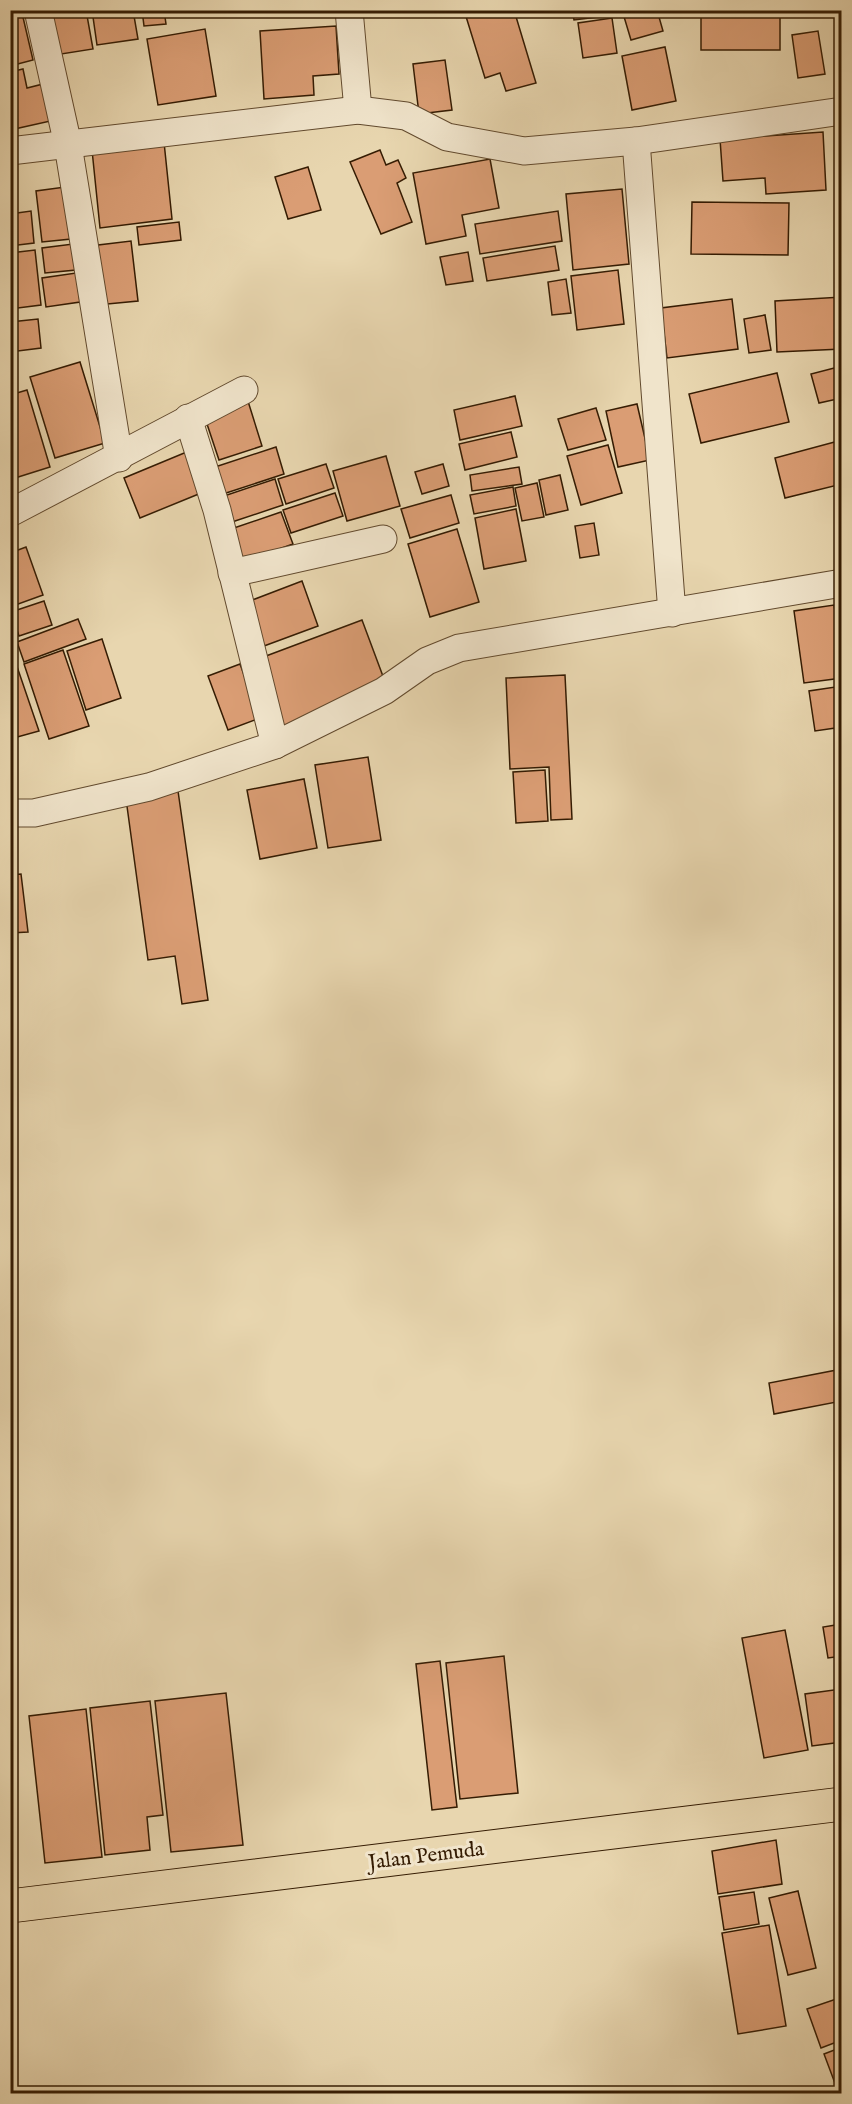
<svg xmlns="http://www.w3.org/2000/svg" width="852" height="2104" font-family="'IM FELL English',serif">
<rect width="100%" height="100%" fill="#e8d6af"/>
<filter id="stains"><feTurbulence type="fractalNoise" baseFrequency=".00333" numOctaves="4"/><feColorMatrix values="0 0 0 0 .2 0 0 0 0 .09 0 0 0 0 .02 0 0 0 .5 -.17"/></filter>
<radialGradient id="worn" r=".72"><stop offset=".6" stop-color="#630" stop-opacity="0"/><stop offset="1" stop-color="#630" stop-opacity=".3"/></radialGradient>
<g fill="#da9d74" stroke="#351c03" stroke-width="1.5">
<path d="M47 10H86L93 49 55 55Z"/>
<path d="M92 10H133L138 39 97 45Z"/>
<path d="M142 10H164L166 24 144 26Z"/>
<path d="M464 10H514L536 83 506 91 500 73 485 78Z"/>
<path d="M572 10H614V15L574 20Z"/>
<path d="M622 10H657L663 31 631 40Z"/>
<rect x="701" y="10" width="79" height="40"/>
<path d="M22 13 33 60 10 66V15Z"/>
<path d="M612 18 617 53 583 58 578 23Z"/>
<path d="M336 26 339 74 313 76 314 95 264 99 260 31Z"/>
<path d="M205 29 216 96 158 105 147 39Z"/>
<path d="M818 31 825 74 798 78 792 35Z"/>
<path d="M665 47 676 101 632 110 622 56Z"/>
<path d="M445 60 452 110 419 114 413 64Z"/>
<path d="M23 69 27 88 47 83 55 120 10 130V72Z"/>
<path d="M823 132 826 190 766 194 765 178 723 181 720 139Z"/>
<path d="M164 142 172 219 100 228 92 150Z"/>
<path d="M380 150 386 165 398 160 406 178 397 183 412 222 381 234 350 162Z"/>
<path d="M490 159 499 208 462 215 466 236 426 244 413 173Z"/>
<path d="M308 167 321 210 288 219 275 177Z"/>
<path d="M65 187 71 239 42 242 36 191Z"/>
<path d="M622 189 629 264 573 270 566 194Z"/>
<path d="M692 202 789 203 788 255 691 254Z"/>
<path d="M31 211 34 243 10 246V214Z"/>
<path d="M558 211 562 241 480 254 475 224Z"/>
<path d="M179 222 181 240 139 245 137 227Z"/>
<path d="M131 241 138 301 97 305 90 246Z"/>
<path d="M73 244 76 270 45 273 42 248Z"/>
<path d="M555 246 559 270 487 281 483 258Z"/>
<path d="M35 250 41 305 10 309V253Z"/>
<path d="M468 252 473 281 446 285 440 257Z"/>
<path d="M618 270 624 324 577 330 571 276Z"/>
<path d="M76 273 80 302 46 307 42 278Z"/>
<path d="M566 279 571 313 552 315 548 282Z"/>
<path d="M842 297V349L777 352 775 301Z"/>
<path d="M732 299 738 349 667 358 661 308Z"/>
<path d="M765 315 771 350 749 353 744 319Z"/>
<path d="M38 319 41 348 10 352V322Z"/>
<path d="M80 362 105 443 55 458 30 377Z"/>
<path d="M842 366V398L819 403 811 374Z"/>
<path d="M777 373 789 422 701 443 689 394Z"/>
<path d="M27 390 50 467 15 478 10 461V395Z"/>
<path d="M515 396 522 426 460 440 454 410Z"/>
<path d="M247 398 262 446 219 460 203 412Z"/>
<path d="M637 404 650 460 618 467 606 411Z"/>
<path d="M596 408 606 440 568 450 558 419Z"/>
<path d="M511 432 517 457 465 470 459 444Z"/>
<path d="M842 440V484L785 498 775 458Z"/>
<path d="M608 445 622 493 581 505 567 456Z"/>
<path d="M276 447 284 474 223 494 215 467Z"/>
<path d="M189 451 206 491 140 518 124 478Z"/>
<path d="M386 456 400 506 347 521 333 471Z"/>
<path d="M326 464 334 488 286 504 278 479Z"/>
<path d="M443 464 449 486 422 494 415 472Z"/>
<path d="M519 467 522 484 472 491 470 475Z"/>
<path d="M560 475 568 510 546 515 539 480Z"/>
<path d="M275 479 283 505 232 522 224 496Z"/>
<path d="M537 483 544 517 522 521 515 488Z"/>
<path d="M513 487 516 506 474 514 470 495Z"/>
<path d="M335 493 343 516 291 533 283 510Z"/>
<path d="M451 495 459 523 410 538 401 509Z"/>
<path d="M516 509 526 561 484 569 475 518Z"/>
<path d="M281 512 293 544 243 562 231 529Z"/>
<path d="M594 523 599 555 580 558 575 526Z"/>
<path d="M457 529 479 602 430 617 408 544Z"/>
<path d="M26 547 43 595 10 607V553Z"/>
<path d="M302 581 318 626 264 646 247 602Z"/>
<path d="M44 601 52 625 19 636 11 612Z"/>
<path d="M834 605 842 652V678L804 683 794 611Z"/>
<path d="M78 619 86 639 24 662 17 642Z"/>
<path d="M362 620 384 679 285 732 258 659Z"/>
<path d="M102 639 121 698 86 710 67 651Z"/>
<path d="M10 646 39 731 10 739Z"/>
<path d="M63 650 89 726 49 739 24 664Z"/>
<path d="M240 664 260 718 228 730 208 676Z"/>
<path d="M565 675 572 819 551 820 549 767 510 769 506 678Z"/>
<path d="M842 686V727L815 731 809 691Z"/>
<path d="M368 757 381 840 328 848 315 765Z"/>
<path d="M545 770 548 821 516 823 513 772Z"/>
<path d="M304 779 317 848 260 859 247 790Z"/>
<path d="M178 791 208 1000 182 1004 175 956 148 960 126 799Z"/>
<path d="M21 874 28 932 10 933V875Z"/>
<path d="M842 1369V1401L774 1414 769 1383Z"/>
<path d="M842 1624V1656L828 1658 823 1627Z"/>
<path d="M785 1630 808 1750 764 1758 742 1638Z"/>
<path d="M504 1656 518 1793 460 1799 446 1663Z"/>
<path d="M440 1661 457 1807 432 1810 416 1664Z"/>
<path d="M841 1689 842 1742 812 1746 805 1694Z"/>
<path d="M226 1693 243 1845 171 1852 155 1701Z"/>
<path d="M150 1701 163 1815 147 1817 150 1850 105 1855 90 1708Z"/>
<path d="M86 1709 102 1857 45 1863 29 1716Z"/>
<path d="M776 1840 782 1884 718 1894 712 1851Z"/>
<path d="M798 1891 816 1968 788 1975 769 1898Z"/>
<path d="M754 1892 759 1924 724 1930 719 1897Z"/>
<path d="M769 1925 786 2026 738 2034 722 1933Z"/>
<path d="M842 1997V2040L821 2048 807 2009Z"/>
<path d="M842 2047V2094H839L824 2054Z"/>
</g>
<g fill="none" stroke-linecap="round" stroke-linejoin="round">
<defs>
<g id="minor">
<path d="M38 10 68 145 119 458"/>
<path d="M349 10 358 110"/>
<path d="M636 141 672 613"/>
<path d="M10 151 358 110 406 116 447 137 524 151 636 141 842 111"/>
<path d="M188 418 217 510 275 745"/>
<path d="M10 513 244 390"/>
<path d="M232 573 383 539"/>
<path d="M10 813H34L149 787 275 745 384 691 427 661 459 648 842 583"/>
</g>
<path id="primary" d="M10 1906 842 1804"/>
</defs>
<use href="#minor" stroke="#624a2e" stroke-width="29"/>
<use href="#primary" stroke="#351c03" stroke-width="35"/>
<use href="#minor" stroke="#f0e4cb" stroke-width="27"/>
<use href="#primary" stroke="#e8d6af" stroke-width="33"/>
</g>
<g text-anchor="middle" stroke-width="6" stroke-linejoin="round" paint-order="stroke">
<g font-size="21" fill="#351c03" stroke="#f0e4cb">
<text transform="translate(426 1855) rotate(-7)" y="7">Jalan Pemuda</text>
</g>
</g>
<rect width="852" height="2104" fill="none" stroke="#e8d6af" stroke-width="36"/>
<rect x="12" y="12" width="828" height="2080" fill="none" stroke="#351c03" stroke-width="3"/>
<rect x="18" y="18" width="816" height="2068" fill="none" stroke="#351c03" stroke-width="1.5"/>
<rect width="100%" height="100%" filter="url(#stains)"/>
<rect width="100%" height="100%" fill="url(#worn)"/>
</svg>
